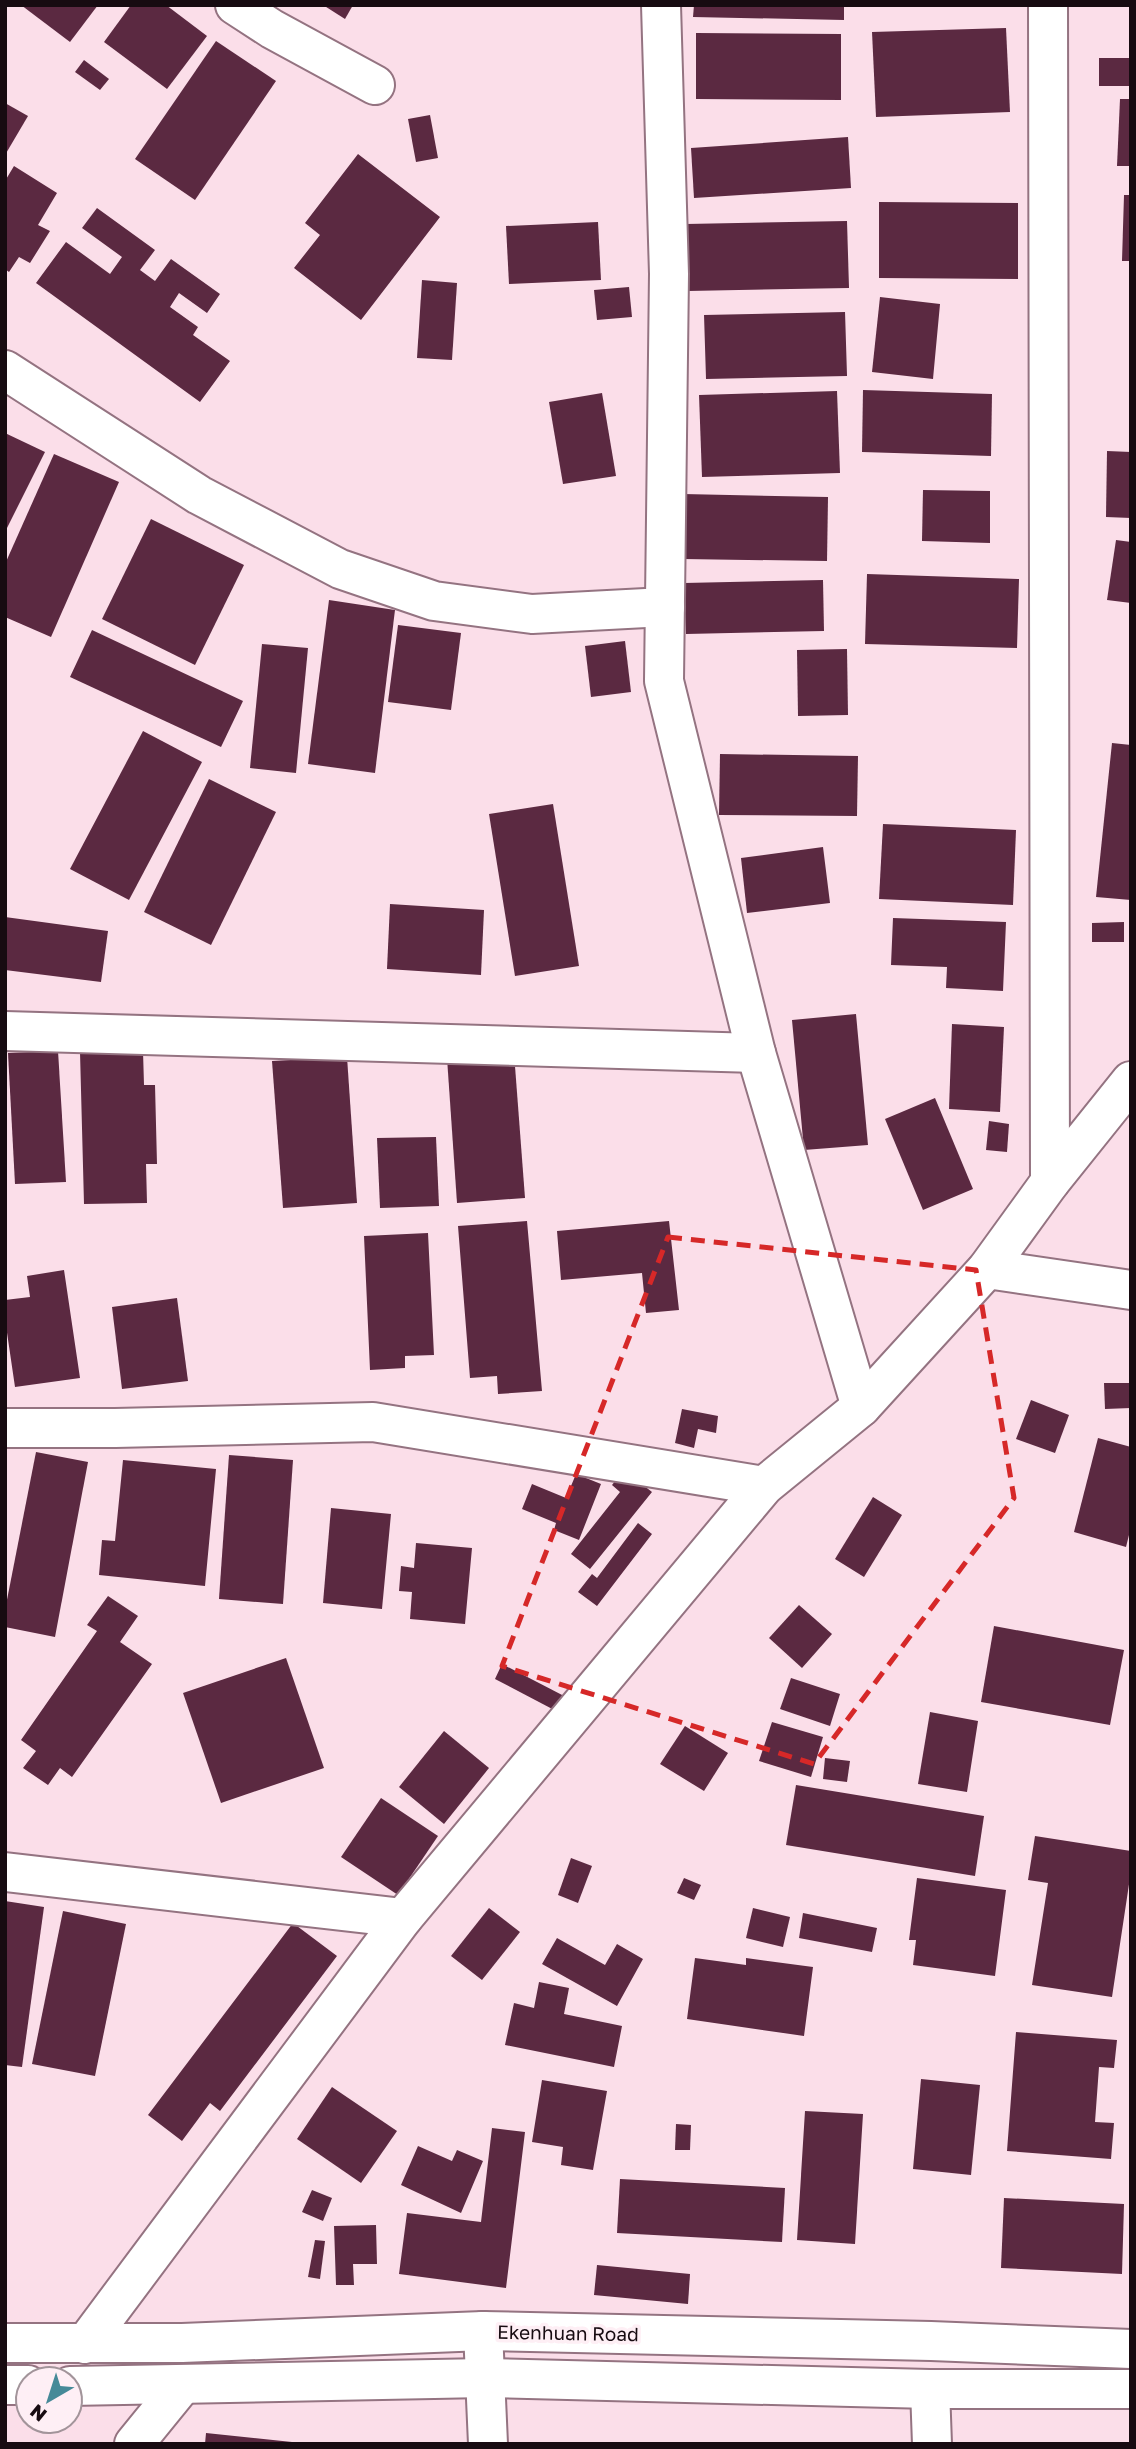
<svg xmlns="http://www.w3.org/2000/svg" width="1136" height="2449" font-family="'Golos Text',sans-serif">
<rect width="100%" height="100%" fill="#fbdee9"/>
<g fill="#5b2941">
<path d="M21 5H98L70 42Z"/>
<path d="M131 5H166L207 36 167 89 104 42Z"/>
<path d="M323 5H353L345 19Z"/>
<path d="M694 5H844V20L693 17Z"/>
<path d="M1006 28 1010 112 876 117 872 32Z"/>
<path d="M696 33 841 34V100L696 99Z"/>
<path d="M216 41 276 81 195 200 135 159Z"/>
<path d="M1099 58H1129L1130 86H1099Z"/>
<path d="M84 60 109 79 100 90 75 72Z"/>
<path d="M1120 99H1131V166H1117Z"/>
<path d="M5 103 28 116 5 155Z"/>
<path d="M430 115 438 158 416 162 408 119Z"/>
<path d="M848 137 851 188 694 198 691 148Z"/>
<path d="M358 154 440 217 361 320 294 268 320 235 305 223Z"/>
<path d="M14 166 57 193 38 225 50 231 30 263 19 257 9 272 5 269V181Z"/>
<path d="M1124 195H1131V261H1122Z"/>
<path d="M879 202 1018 203V279L879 278Z"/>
<path d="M97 208 155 250 140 270 155 281 171 259 220 294 207 313 179 293 170 307 198 327 193 335 230 361 200 402 36 283 66 242 110 274 122 257 82 228Z"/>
<path d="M847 221 849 288 688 291 686 224Z"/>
<path d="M598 222 601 280 509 284 506 226Z"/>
<path d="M422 280 457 283 452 360 417 358Z"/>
<path d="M629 287 632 317 597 320 594 290Z"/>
<path d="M880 297 940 304 933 379 872 372Z"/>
<path d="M845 312 847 376 706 379 704 315Z"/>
<path d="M863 390 992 394 991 456 862 452Z"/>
<path d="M837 391 840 473 702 477 699 395Z"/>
<path d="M602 393 616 476 563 484 549 402Z"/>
<path d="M5 433 45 452 5 532Z"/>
<path d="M1107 451 1131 452V518L1106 517Z"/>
<path d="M54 454 119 482 51 637 5 617V564Z"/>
<path d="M923 490 990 491V543L922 541Z"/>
<path d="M683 494 828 497 827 561 683 559Z"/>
<path d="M151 519 244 565 195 665 102 619Z"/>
<path d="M1116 540 1131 542V603L1107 600Z"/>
<path d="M867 574 1019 579 1017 648 865 644Z"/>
<path d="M823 580 824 631 686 634 684 583Z"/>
<path d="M329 600 395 610 375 773 308 764Z"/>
<path d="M398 625 461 633 451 710 388 702Z"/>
<path d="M92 630 243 701 221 747 70 677Z"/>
<path d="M625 641 631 692 591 697 585 646Z"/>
<path d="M262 644 308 648 296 773 250 768Z"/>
<path d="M847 649 848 715 798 716 797 650Z"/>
<path d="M143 731 202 762 129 900 70 869Z"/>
<path d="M1112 743 1131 745V900L1096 897Z"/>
<path d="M720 754 858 756 857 816 719 815Z"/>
<path d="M209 779 276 812 211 945 144 912Z"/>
<path d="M553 804 579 966 515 976 489 814Z"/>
<path d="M883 824 1016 830 1013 905 879 899Z"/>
<path d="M823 847 830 903 747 913 741 858Z"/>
<path d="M390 904 484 910 481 975 387 969Z"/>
<path d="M5 917 108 931 101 982 5 970Z"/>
<path d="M893 918 1006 922 1003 991 946 988 947 967 891 965Z"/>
<path d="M1124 922V942H1092V923Z"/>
<path d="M856 1014 868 1145 804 1150 792 1020Z"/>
<path d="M952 1024 1004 1027 1000 1112 949 1109Z"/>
<path d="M58 1051 66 1182 15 1184 8 1053Z"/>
<path d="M143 1051 144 1085H155L157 1164H146L147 1203 84 1204 80 1052Z"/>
<path d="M514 1053 525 1198 457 1203 447 1058Z"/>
<path d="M347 1057 357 1203 283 1208 272 1061Z"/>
<path d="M935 1098 973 1189 923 1210 885 1119Z"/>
<path d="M989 1121 1009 1124 1007 1152 986 1150Z"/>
<path d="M436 1137 439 1206 380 1208 377 1138Z"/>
<path d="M527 1221 542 1391 498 1394 497 1376 470 1378 458 1226Z"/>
<path d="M669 1221 679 1310 646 1313 642 1273 561 1280 557 1231Z"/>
<path d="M428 1233 434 1355 405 1356V1368L370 1370 364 1236Z"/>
<path d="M64 1270 80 1378 15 1387 5 1319V1300L30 1297 27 1276Z"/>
<path d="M177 1298 188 1381 122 1389 112 1307Z"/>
<path d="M1104 1383H1131V1408L1105 1409Z"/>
<path d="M1031 1400 1069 1415 1055 1453 1016 1439Z"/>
<path d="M682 1409 718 1416 716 1433 698 1429 694 1448 675 1443Z"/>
<path d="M1098 1438 1131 1447V1527L1126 1547 1074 1532Z"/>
<path d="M36 1452 88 1462 55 1637 5 1627V1610Z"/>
<path d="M229 1455 293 1460 283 1604 219 1599Z"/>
<path d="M123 1460 216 1469 205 1586 99 1575 102 1540 115 1541Z"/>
<path d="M624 1470 652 1492 590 1569 571 1554 620 1492 612 1485Z"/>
<path d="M576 1474 601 1484 579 1540 554 1530 556 1523 522 1509 532 1484 566 1498Z"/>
<path d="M873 1497 902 1515 864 1577 835 1559Z"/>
<path d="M331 1508 391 1514 382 1609 323 1603Z"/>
<path d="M638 1523 652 1534 597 1606 578 1592 592 1574 597 1578Z"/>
<path d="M416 1543 472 1548 465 1624 410 1619 412 1592 399 1591 401 1566 414 1568Z"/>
<path d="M108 1596 138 1616 120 1642 152 1664 72 1777 60 1768 48 1785 23 1768 36 1751 21 1740 97 1631 87 1625Z"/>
<path d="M799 1605 832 1634 802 1668 769 1638Z"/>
<path d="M994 1626 1124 1650 1110 1725 981 1702Z"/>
<path d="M286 1658 324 1768 221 1803 183 1693Z"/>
<path d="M502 1664 566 1697 558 1712 495 1679Z"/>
<path d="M791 1678 840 1694 830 1726 780 1709Z"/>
<path d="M930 1712 978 1721 967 1792 918 1784Z"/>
<path d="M772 1722 823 1737 811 1777 759 1761Z"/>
<path d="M685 1726 728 1753 704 1791 660 1764Z"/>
<path d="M444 1731 489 1768 444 1824 399 1787Z"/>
<path d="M825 1758 850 1761 847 1782 823 1779Z"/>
<path d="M796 1785 984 1816 975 1876 786 1845Z"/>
<path d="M381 1798 438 1836 398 1895 341 1857Z"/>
<path d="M1035 1836 1131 1851V1871L1112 1997 1032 1985 1048 1883 1028 1880Z"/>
<path d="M571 1858 592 1866 578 1903 558 1895Z"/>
<path d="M684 1878 701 1885 694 1900 677 1893Z"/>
<path d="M917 1878 1006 1890 995 1976 913 1965 916 1940H909Z"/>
<path d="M5 1901 44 1907 22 2067 5 2065Z"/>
<path d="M489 1908 520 1932 482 1980 451 1956Z"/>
<path d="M753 1908 790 1917 783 1947 746 1938Z"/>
<path d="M63 1911 126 1924 95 2076 32 2064Z"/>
<path d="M803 1913 877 1928 872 1952 799 1938Z"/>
<path d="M293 1923 337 1956 220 2111 210 2103 182 2141 148 2115Z"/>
<path d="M557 1938 605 1965 617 1944 643 1959 617 2006 542 1964Z"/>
<path d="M695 1958 746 1965V1958L813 1967 804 2036 687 2019Z"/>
<path d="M539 1982 569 1988 564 2014 622 2026 614 2067 505 2045 514 2003 534 2008Z"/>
<path d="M1016 2032 1117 2040 1114 2068 1099 2067 1095 2122 1114 2123 1111 2159 1007 2151Z"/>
<path d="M921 2079 980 2085 971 2175 913 2169Z"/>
<path d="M542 2080 607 2091 593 2170 561 2165 563 2147 532 2142Z"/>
<path d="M332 2087 397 2131 361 2183 297 2139Z"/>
<path d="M805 2111 863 2114 855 2244 797 2240Z"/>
<path d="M676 2124 691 2125 690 2150H675Z"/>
<path d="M492 2128 525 2132 506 2288 399 2274 407 2213 481 2222Z"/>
<path d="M418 2146 452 2161 457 2150 483 2161 461 2213 401 2185Z"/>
<path d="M620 2179 785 2188 782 2242 617 2233Z"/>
<path d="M312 2190 332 2198 323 2221 302 2212Z"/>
<path d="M1004 2198 1124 2204 1122 2274 1001 2268Z"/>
<path d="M376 2225 377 2264H353L354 2285H336L334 2226Z"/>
<path d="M315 2240 325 2241 320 2279 308 2277Z"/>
<path d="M597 2265 690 2274 688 2304 594 2295Z"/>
<path d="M206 2433 292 2442V2444H205Z"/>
</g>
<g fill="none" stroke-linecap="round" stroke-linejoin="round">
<defs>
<g id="minor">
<path d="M235 5 272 29 375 85"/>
<path d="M661 5 669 274 664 681 756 1053 861 1407"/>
<path d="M1048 5 1050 1182"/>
<path d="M5 370 199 495 340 569 434 601 532 614 665 607"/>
<path d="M5 1031 756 1053"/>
<path d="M987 1269 1131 1290"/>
<path d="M5 1428H115L373 1422 764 1486"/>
<path d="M5 1872 403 1918"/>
<path d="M483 2331 488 2444"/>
<path d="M85 2344 403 1918 764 1486 861 1407 987 1269 1050 1182 1131 1081"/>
<path d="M930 2389 932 2444"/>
<path d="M134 2444 182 2385"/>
</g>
<g id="major">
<path d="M5 2343H182L483 2331 931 2341 1131 2349"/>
<path d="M5 2385H28"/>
<path d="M70 2386 485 2378 930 2389H1131"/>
</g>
</defs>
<use href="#minor" stroke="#947381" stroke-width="42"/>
<use href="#major" stroke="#947381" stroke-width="42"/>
<use href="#minor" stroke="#fff" stroke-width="38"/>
<use href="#major" stroke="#fff" stroke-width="38"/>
</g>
<path fill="none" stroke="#d62828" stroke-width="5" stroke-dasharray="14 9" stroke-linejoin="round" d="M668 1237 976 1270 1014 1498 814 1764 502 1666Z"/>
<g text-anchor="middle" stroke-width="7" stroke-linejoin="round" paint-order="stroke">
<g font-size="19" fill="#170b11" stroke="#feeff5">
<text transform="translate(568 2333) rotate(1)" y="7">Ekenhuan Road</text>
</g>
</g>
<rect width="1136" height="2449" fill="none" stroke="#170b11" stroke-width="14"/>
<g transform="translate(49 2400) rotate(219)"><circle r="33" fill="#feeff5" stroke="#a2949a" stroke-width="2"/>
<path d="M0-5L12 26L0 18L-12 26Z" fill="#468a98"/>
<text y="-10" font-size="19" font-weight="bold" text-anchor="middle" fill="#170b11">N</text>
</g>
</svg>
